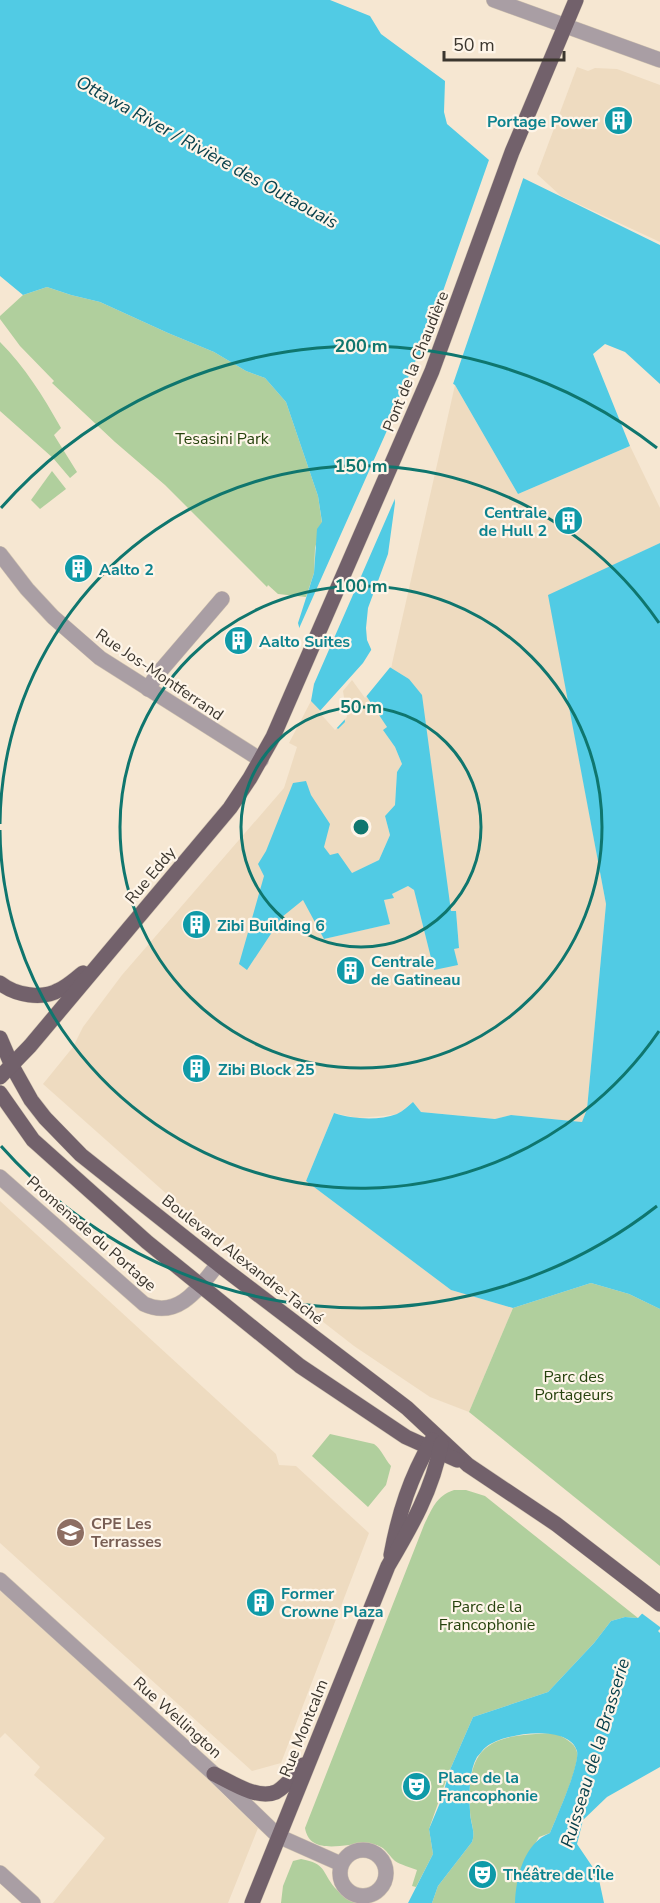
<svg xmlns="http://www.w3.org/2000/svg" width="660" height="1903" font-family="'Nunito Sans',sans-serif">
<rect width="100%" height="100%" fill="#f6e7d2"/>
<g fill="#eedbc0">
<path d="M577 67 588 71 595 68 617 69 660 85V242L561 196 537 174Z"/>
<path d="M455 385 518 494 630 446 660 508V543L549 596 606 904 587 1109 582 1122 511 1115 496 1119 421 1112 413 1102 398 1114 383 1116 357 1118 334 1113 306 1181 451 1290 513 1308 469 1412 430 1397 354 1346 223 1244 43 1084 73 1047 83 1027 122 975 284 788 297 747 289 743 311 701 340 690 353 675 381 716 387 727 384 731 395 747 402 764 397 772 395 805 385 816 390 835 379 860 353 873 324 939 389 924 384 900 393 897 392 894 408 886 414 890 434 970 454 949 459 947 456 912 451 911 409 679 391 668Z"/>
<path d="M0 1201 276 1454 279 1465 296 1466 369 1533 281 1763 252 1771 0 1543Z"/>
<path d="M0 1591 198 1770 258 1828 228 1903H53L105 1838 34 1775 40 1767 5 1733 0 1738Z"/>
</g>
<g fill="#b0cf9d">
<path d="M47 287 71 295 100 302 168 333 214 352 246 371 265 378 286 402 318 496 322 523 315 548 314 573 306 597 278 594 268 585 267 587 165 485 115 442 52 383 54 381 20 346 0 319V316L23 295Z"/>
<path d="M0 342C25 367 43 396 61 428L54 435 77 472 70 478 53 458 0 411Z"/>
<path d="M52 471 66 489 40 509 31 500Z"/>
<path d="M591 1283 629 1294 660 1309V1566L469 1412 513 1308Z"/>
<path d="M330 1434 374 1444C382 1450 384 1458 391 1466L386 1485 368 1507 312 1456Z"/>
<path d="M454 1490H466L485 1496 638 1618 625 1617 611 1621 594 1643 548 1692 473 1717 449 1772 429 1829 433 1854 416 1887 412 1886 417 1870C410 1867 401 1865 395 1861 390 1857 387 1850 381 1847 362 1835 311 1863 305 1828L424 1525C432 1509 436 1496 454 1490Z"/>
<path d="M556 1733C563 1738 575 1742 577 1752 580 1766 556 1818 550 1833L539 1837 534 1846 515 1903H432L438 1886 472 1842C476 1831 470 1822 470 1810 466 1740 494 1735 556 1733Z"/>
<path d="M301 1859C327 1864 321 1871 335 1888 341 1895 356 1899 365 1903H281L283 1886 293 1861Z"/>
</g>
<g fill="#51cbe4">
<path d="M0 0H330L370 16 381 34 445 81 444 112 447 124 489 160 523 178 660 245V384L625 352 605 344 593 354 630 446 518 494 455 385 416 360 389 420 395 503 388 554 368 608 366 628 367 640 375 658 409 679 422 695 451 911H456L459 948 454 949 458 965 434 970 414 890 408 886 392 894 394 898 384 900 390 924 324 939 303 900 282 917 247 970 239 964 264 876 258 864 266 851 293 783 306 781 311 795 330 824 324 847 330 855 338 853 352 873 379 860 390 835 385 816 395 805 397 772 402 764 395 747 383 730 387 727 353 676 340 690 345 722 338 729 311 701 314 684 298 623 314 573 317 529 322 522 318 496 286 402 265 378 246 371 214 352 168 333 100 302 71 295 47 287 23 295 0 276Z"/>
<path d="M660 543V1309L629 1294 591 1283 513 1308 451 1290 306 1181 334 1113C352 1119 378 1121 397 1114 403 1111 408 1106 413 1102L421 1112 495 1119 511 1115 582 1122 587 1109 606 904 548 595Z"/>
<path d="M660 1594V1629L658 1631 660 1633V1767L607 1797 583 1820 577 1844 598 1875 604 1903H515C516 1877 524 1843 550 1833 556 1818 580 1765 577 1751 569 1723 503 1733 486 1747 483 1749 480 1754 477 1757 469 1771 469 1795 470 1811 470 1823 476 1831 472 1842L438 1886 432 1903H408L433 1854 429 1829 442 1798 449 1772 473 1717 548 1692 594 1643 611 1621 625 1617 638 1618Z"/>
</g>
<g fill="#f6e7d2">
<path d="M490 157 524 176 452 387 417 365 392 420 397 494 314 684 310 682 297 633 421 354Z"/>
<path d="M373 647 378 656 392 665 365 698 352 680 343 691 347 717 335 730 319 712 363 663Z"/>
<path d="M660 1591V1627L640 1612Z"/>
</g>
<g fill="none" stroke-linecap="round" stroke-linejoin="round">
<defs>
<g id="minor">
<path d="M494 0 660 60"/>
<path d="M0 554 27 589 53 617 100 658 261 760"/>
<path d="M148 689 156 676 222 599"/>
<path d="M0 1177 144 1304C178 1320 199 1288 218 1264"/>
<path d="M0 1580 214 1774 278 1836 341 1864"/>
<circle cx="363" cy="1873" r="23"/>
<path d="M0 1873 33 1903"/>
</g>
<g id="major">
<path d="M0 983C15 995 42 1000 59 990 68 986 75 979 83 973"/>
<path d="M0 1038 12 1066 31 1100 45 1118 81 1155 218 1264 407 1408 468 1465 556 1524 660 1604"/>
<path d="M0 1077 30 1046 230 808 250 778 273 737 432 371 512 152 576 0"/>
<path d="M0 1093 33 1140 147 1242 300 1366 406 1437 457 1460"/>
<path d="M391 1555C399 1512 410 1478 432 1440"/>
<path d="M214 1774C231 1782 257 1800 276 1792 287 1786 295 1774 303 1765"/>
<path d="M252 1903 388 1566C411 1527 433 1489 441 1444"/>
</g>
</defs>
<use href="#minor" stroke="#d1c4b1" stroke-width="16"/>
<use href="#major" stroke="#d1c4b1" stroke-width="16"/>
<use href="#minor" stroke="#a99ea4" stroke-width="15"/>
<use href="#major" stroke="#72616b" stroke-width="15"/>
</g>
<g fill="none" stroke="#0f766e" stroke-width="3">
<circle cx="361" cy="827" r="120"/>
<circle cx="361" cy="827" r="241"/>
<path d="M659 1031A361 361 0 0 1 0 830M0 824A361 361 0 0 1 659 623"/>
<path d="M657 1206A481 481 0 0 1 1 1146M1 508A481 481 0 0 1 657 448"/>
</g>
<defs>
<symbol id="building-disc" viewBox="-11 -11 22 22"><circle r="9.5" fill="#0f9aa8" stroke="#fef5e9"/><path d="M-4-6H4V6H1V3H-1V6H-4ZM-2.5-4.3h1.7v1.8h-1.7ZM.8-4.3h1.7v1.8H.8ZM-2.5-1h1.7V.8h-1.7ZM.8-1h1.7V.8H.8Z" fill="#fff"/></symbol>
<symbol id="school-disc" viewBox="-11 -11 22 22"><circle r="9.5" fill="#8d6e63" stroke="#fef5e9"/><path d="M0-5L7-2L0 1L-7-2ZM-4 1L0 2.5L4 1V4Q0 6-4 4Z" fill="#fff"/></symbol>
<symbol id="theatre-disc" viewBox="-11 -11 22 22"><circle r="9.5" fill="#0f9aa8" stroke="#fef5e9"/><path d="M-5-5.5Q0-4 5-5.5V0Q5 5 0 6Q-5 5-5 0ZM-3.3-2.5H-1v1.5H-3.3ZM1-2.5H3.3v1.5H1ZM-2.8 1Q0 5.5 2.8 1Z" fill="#fff"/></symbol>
</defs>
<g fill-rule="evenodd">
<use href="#building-disc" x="602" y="104" width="33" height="33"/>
<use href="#building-disc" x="552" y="504" width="33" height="33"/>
<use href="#building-disc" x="62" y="552" width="33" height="33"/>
<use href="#building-disc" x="222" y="624" width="33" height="33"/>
<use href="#building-disc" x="180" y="908" width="33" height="33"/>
<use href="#building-disc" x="334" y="954" width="33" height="33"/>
<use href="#building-disc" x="180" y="1052" width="33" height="33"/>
<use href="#school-disc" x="54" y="1516" width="33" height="33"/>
<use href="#building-disc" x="244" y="1586" width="33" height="33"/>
<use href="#theatre-disc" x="400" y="1770" width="33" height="33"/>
<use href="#theatre-disc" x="466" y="1858" width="33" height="33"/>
</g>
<g text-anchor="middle" stroke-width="4.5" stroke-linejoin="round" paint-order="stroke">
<g font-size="16" font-weight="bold" fill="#0d838f" stroke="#fef5e9" text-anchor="start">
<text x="598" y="127" text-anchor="end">Portage Power</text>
<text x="547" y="518" text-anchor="end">Centrale<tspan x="547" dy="18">de Hull 2</tspan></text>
<text x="99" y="575">Aalto 2</text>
<text x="259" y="647">Aalto Suites</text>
<text x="217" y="931">Zibi Building 6</text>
<text x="371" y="967">Centrale<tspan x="371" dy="18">de Gatineau</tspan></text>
<text x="218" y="1075">Zibi Block 25</text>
<text x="281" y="1599">Former<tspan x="281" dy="18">Crowne Plaza</tspan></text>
<text x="438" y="1783">Place de la<tspan x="438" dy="18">Francophonie</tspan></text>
<text x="503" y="1880">Théâtre de l'Île</text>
</g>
<g font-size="16" fill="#3b362e" stroke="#fef5e9">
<text transform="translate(415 361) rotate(-68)" y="6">Pont de la Chaudière</text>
<text transform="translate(160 674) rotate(34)" y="6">Rue Jos-Montferrand</text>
<text transform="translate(150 875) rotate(-50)" y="6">Rue Eddy</text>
<text transform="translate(92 1233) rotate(41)" y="6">Promenade du Portage</text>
<text transform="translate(243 1259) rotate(38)" y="6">Boulevard Alexandre-Taché</text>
<text transform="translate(178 1717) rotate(42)" y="6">Rue Wellington</text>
<text transform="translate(303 1728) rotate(-68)" y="6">Rue Montcalm</text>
</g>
<g font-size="16" fill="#26420d" stroke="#fef5e9">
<text x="222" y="444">Tesasini Park</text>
<text x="574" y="1382">Parc des<tspan x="574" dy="18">Portageurs</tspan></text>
<text x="487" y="1612">Parc de la<tspan x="487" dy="18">Francophonie</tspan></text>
</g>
<g font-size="16" font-weight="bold" fill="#785e54" stroke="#fef5e9" text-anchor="start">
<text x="91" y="1529">CPE Les<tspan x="91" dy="18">Terrasses</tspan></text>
</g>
<g font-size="18" font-style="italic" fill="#09414c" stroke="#fef5e9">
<text transform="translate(207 152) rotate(29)" y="6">Ottawa River / Rivière des Outaouais</text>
<text transform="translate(595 1753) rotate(-73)" y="6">Ruisseau de la Brasserie</text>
</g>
</g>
<circle cx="361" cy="827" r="9" fill="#0f766e" stroke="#fef5e9" stroke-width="3"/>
<g font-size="18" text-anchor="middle" font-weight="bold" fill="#0f766e" stroke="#fef5e9" stroke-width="4.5" stroke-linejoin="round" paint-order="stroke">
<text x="361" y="352">200 m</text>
<text x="361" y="472">150 m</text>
<text x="361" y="592">100 m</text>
<text x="361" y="713">50 m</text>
</g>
<path d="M444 51v9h120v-9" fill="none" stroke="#3b362e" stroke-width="3"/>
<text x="453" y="51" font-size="18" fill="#3b362e" stroke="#fef5e9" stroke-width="4.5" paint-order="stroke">50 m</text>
</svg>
